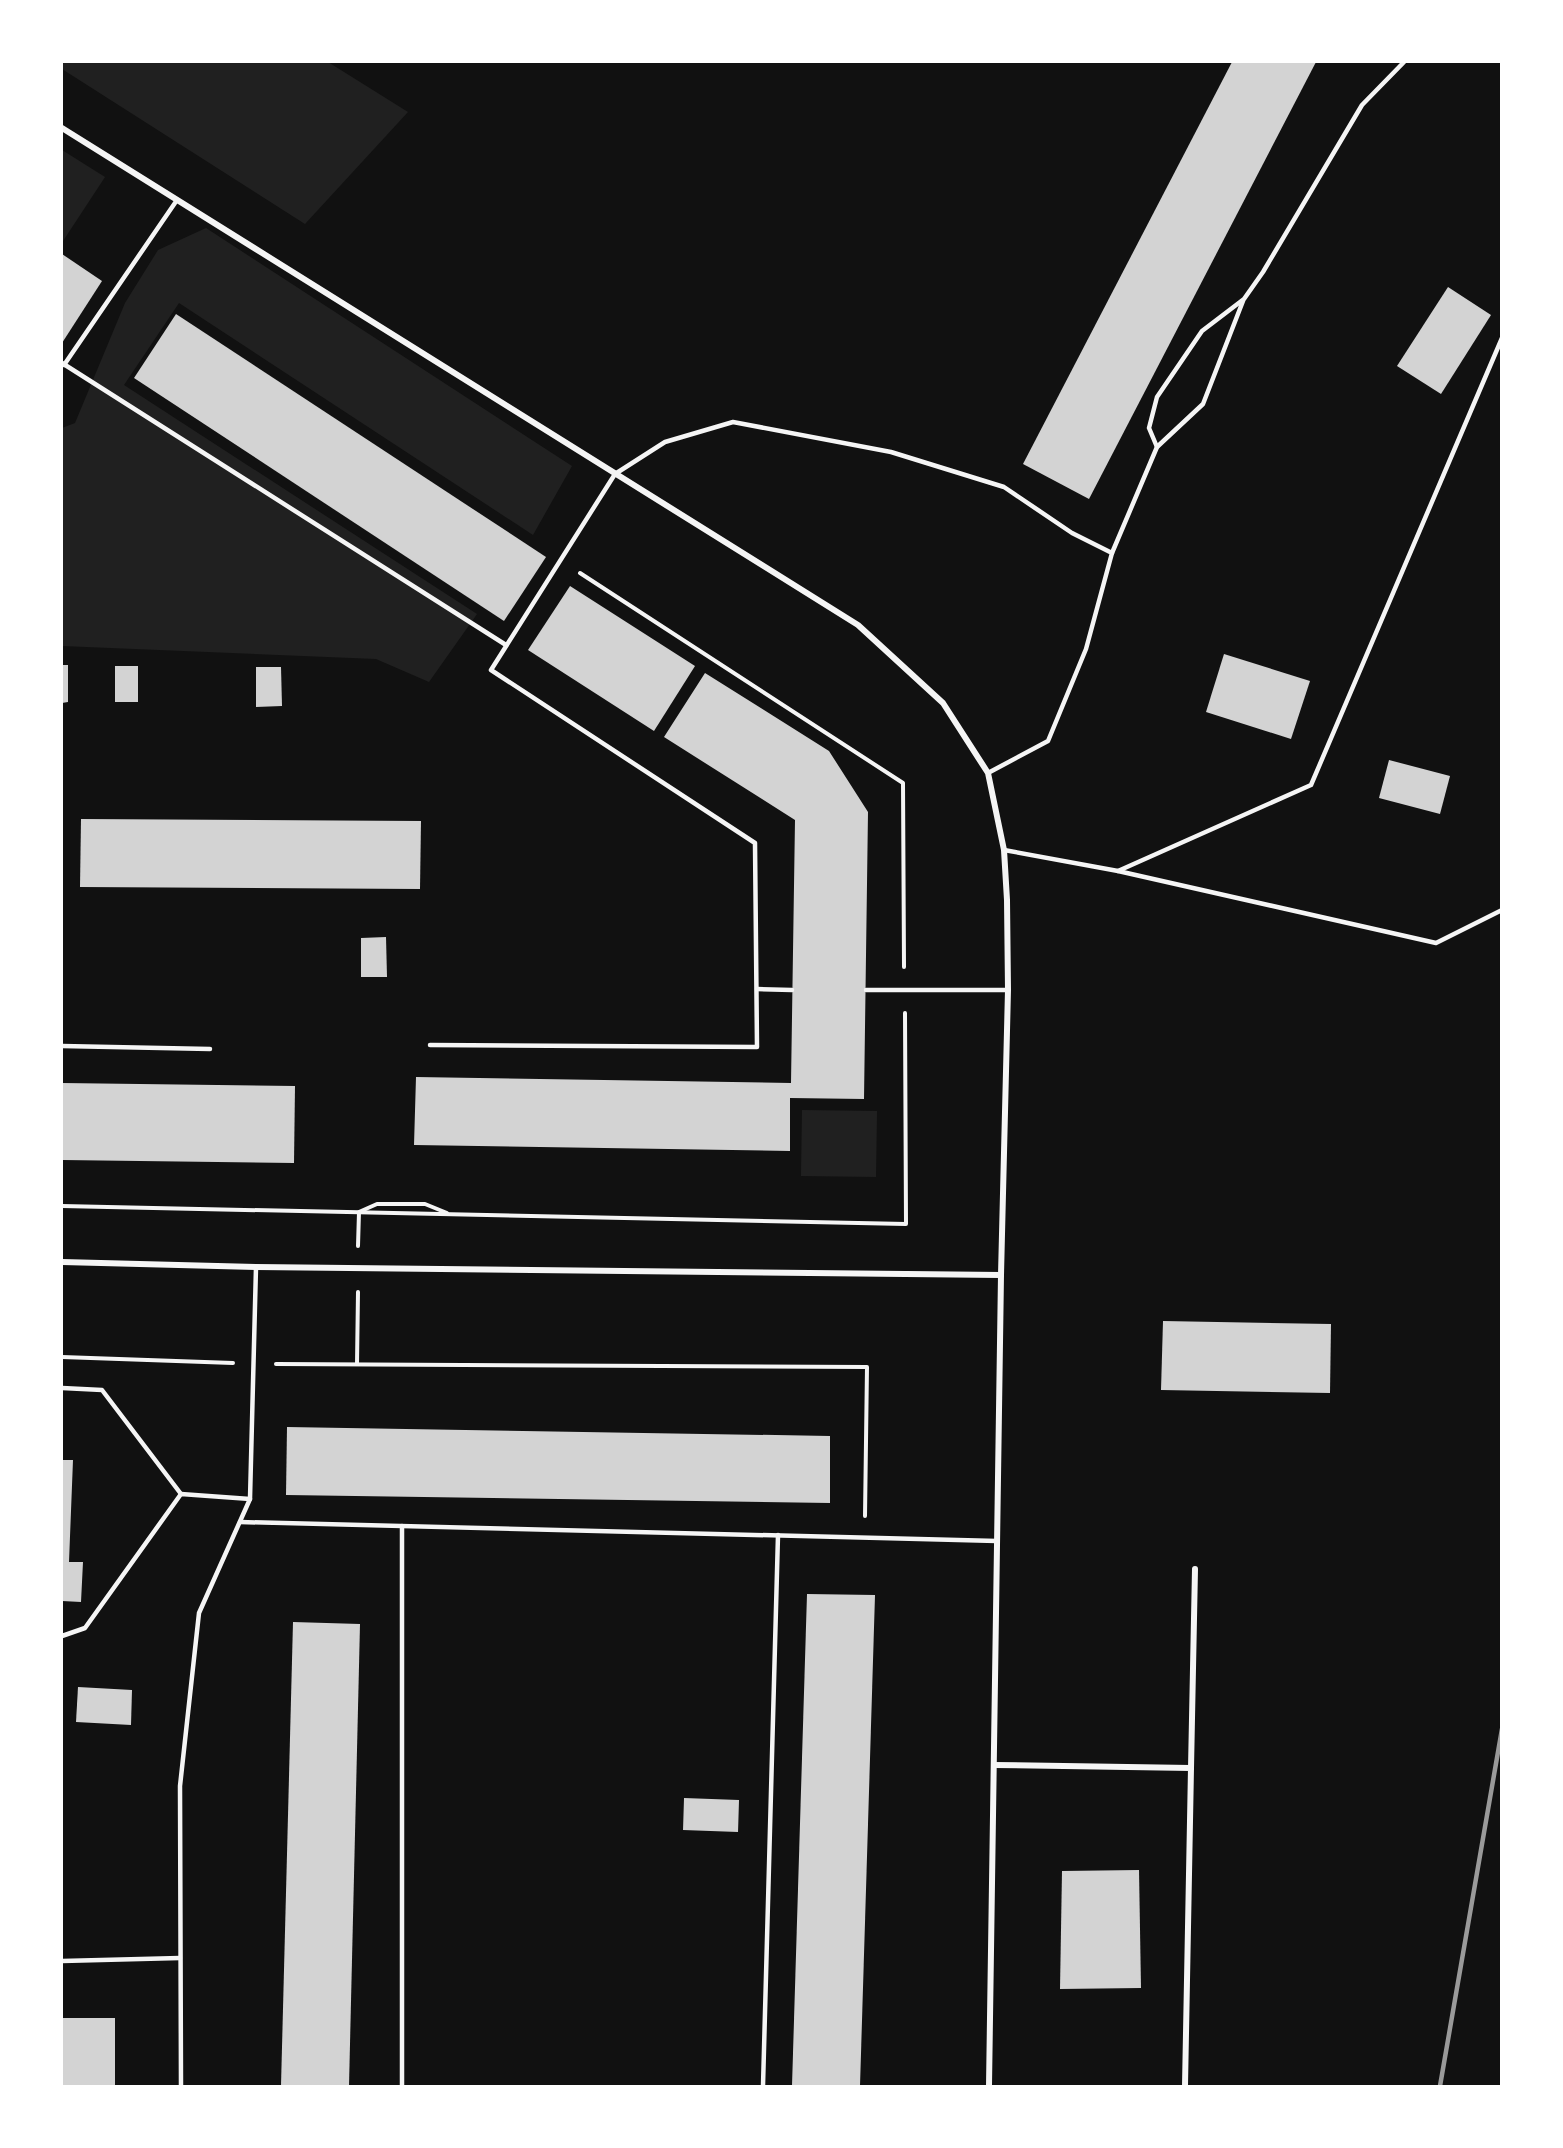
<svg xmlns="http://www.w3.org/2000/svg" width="1563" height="2148" font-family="Raleway,sans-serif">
<rect width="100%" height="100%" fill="#111"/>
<g fill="#202020">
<path d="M62 62H328L408 112 305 224 62 69Z"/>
<path d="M62 150 105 177 63 241 62 240Z"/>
<path d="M206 228 572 466 533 535 179 303 124 385 477 614 429 682 376 659 62 646V428L75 423 125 303 158 250Z"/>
<path d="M802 1110 877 1111 876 1177 801 1176Z"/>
</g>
<g fill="#d3d3d3">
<path d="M1232 62H1316L1089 499 1023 464Z"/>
<path d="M62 254 102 281 62 343Z"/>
<path d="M1448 287 1491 315 1441 394 1397 366Z"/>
<path d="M176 314 546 557 504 621 134 378Z"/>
<path d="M570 586 695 666 654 731 528 650Z"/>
<path d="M1224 654 1310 681 1291 739 1206 712Z"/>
<path d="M62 665H68V702L62 703Z"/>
<rect x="115" y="666" width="23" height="36"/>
<path d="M256 667H281L282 706 256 707Z"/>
<path d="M705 673 829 751 868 812 864 1099 790 1098V1151L414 1145 416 1077 791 1083 795 820 664 737Z"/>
<path d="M1389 760 1450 776 1440 814 1379 798Z"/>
<path d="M81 819 421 821 420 889 80 887Z"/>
<path d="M386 937 387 977H361V938Z"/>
<path d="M62 1083 295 1086 294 1163 62 1160Z"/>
<path d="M1163 1321 1331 1324 1330 1393 1161 1390Z"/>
<path d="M287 1427 830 1436V1503L286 1495Z"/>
<path d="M62 1460H73L69 1562H83L81 1602 62 1601Z"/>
<path d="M807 1594 875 1595 860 2086H792Z"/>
<path d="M293 1622 360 1624 349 2086H281Z"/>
<path d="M78 1687 132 1690 131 1725 76 1722Z"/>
<path d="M684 1798 739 1800 738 1832 683 1830Z"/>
<path d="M1139 1870 1141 1988 1060 1989 1062 1871Z"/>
<rect x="62" y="2018" width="53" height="68"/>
</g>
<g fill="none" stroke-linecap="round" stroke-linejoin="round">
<g stroke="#f5f5f5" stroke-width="4">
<path d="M580 573 903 783 904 967"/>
<path d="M62 1206 906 1224 905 1013"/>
<path d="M358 1246 359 1212 377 1204H425L447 1213"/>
<path d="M62 1357 233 1363"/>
<path d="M276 1364 867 1367 865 1516"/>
<path d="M357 1364 358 1292"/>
</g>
<g stroke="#f5f5f5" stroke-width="4.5">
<path d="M62 363 506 645"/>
<path d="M64 365 177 200"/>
<path d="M1157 447 1149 428 1157 397 1202 331 1244 299 1263 272 1362 105 1404 62"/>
<path d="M1112 553 1157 447 1203 404 1243 301"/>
<path d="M1004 850 1118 871 1311 785 1502 338"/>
<path d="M1118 871 1436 943 1502 910"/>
<path d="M757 989 792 990"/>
<path d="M866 990H1008"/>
<path d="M430 1045 757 1047 755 843 491 670 615 474 665 442 733 422 891 452 1004 487 1072 533 1112 553 1086 649 1048 741 988 773"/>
<path d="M62 1046 210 1049"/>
<path d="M62 1388 102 1390 181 1494"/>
<path d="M240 1522 997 1541"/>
<path d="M62 1636 85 1628 181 1494 250 1499"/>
<path d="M62 1961 180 1958"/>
<path d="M181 2086 180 1786 199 1613 250 1499 256 1267"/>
<path d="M402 2086V1526"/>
<path d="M763 2086 778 1535"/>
</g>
<g stroke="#f5f5f5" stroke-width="6">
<path d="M62 128 858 625 943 703 988 773 1004 850 1007 900 1008 990 1001 1275 989 2086"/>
<path d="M62 1262 256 1267 1001 1275"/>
<path d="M994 1765 1191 1768 1185 2086"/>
<path d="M1191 1768 1195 1569"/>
</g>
<path stroke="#9a9a9a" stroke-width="4.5" d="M1440 2086 1502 1729"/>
</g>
<rect width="1563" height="2148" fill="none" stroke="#ffffff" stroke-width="126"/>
</svg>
